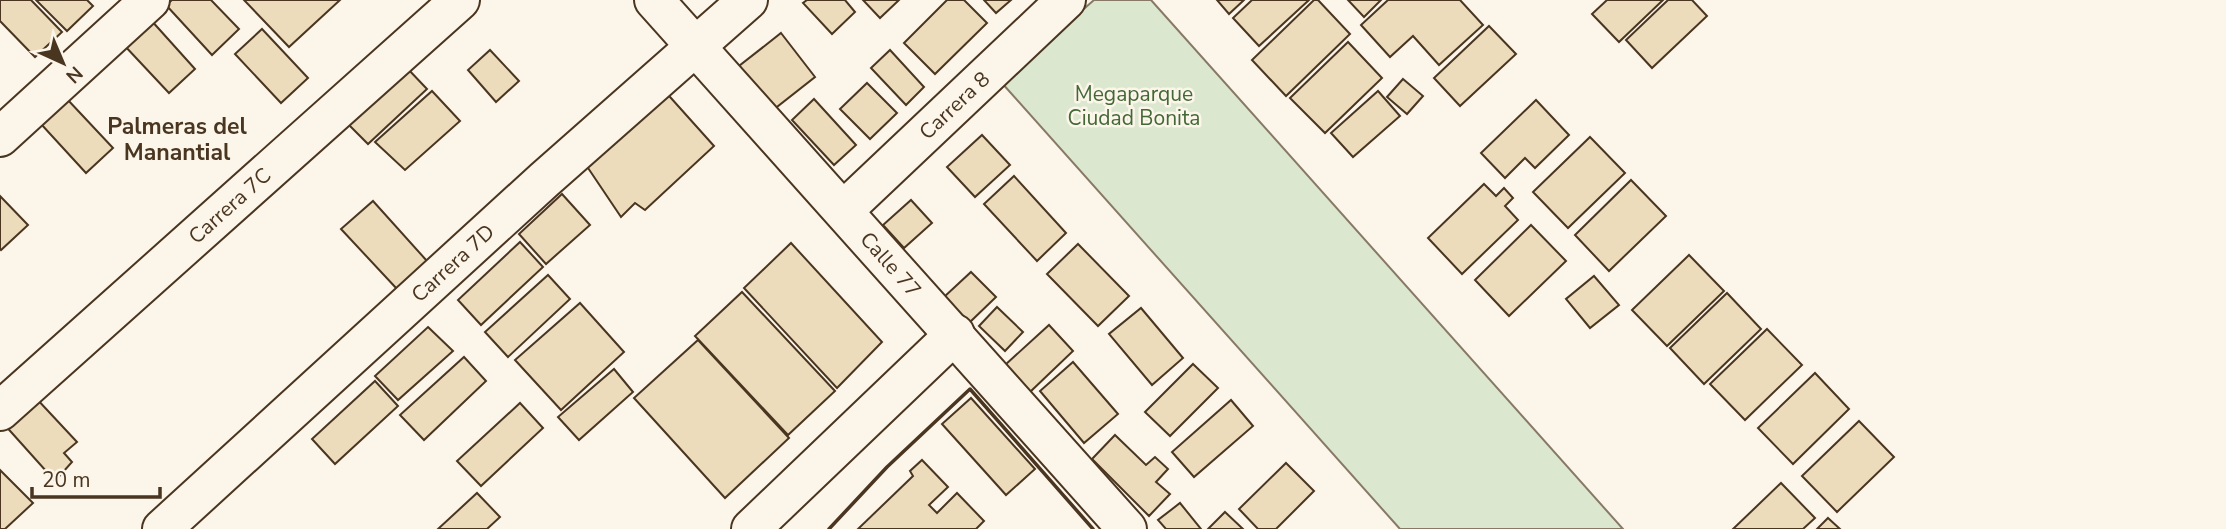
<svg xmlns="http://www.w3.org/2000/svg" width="2226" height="529" font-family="'Nunito Sans',sans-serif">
<rect width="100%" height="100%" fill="#fbf6e9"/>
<path fill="#dce7d0" stroke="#887966" stroke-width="2" d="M1094 0H1151L1623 529H1400L1001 82Z"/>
<g fill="#ecdcbc" stroke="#4a3520" stroke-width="2">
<path d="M0 0H31L62 32 35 57 0 21Z"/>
<path d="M36 0H87L93 6 67 31Z"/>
<path d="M172 0H211L239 29 212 55 166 5Z"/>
<path d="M244 0H340L289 47Z"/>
<path d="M807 0H845L855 12 832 34 803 3Z"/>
<path d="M863 0H899L880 18Z"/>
<path d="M947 0H964L987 23 935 74 904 43Z"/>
<path d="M984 0H1011L996 13Z"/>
<path d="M1217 0H1244L1229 14Z"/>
<path d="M1252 0H1309L1259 46 1233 18Z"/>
<path d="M1314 0H1318L1350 34 1286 96 1252 60Z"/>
<path d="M1348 0H1381L1364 17Z"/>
<path d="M1388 0H1460L1483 25 1439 65 1413 36 1390 57 1361 25Z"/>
<path d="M1607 0H1663L1619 42 1592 14Z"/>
<path d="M1668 0H1692L1707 16 1652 68 1626 40Z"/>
<path d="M150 19 195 69 169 93 123 44Z"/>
<path d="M1489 26 1516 54 1460 106 1434 78Z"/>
<path d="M262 29 308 78 281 103 235 54Z"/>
<path d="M781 33 815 77 773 110 739 66Z"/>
<path d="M1348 42 1382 78 1325 133 1290 98Z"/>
<path d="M490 50 519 81 496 102 468 70Z"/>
<path d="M890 50 924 87 906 105 871 68Z"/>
<path d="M406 67 427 89 368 144 347 123Z"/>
<path d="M1403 79 1423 96 1407 114 1387 97Z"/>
<path d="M867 83 897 113 870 139 840 109Z"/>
<path d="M662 88 714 146 645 210 635 203 621 217 582 159Z"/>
<path d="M432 91 460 121 405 170 375 142Z"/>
<path d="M1378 91 1400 116 1353 157 1331 133Z"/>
<path d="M67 99 113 148 86 173 41 124Z"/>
<path d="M814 99 856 145 834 165 792 120Z"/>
<path d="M1536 100 1569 135 1535 168 1525 158 1505 178 1481 153Z"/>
<path d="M982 135 1010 165 975 197 947 167Z"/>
<path d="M1590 137 1625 173 1568 228 1533 192Z"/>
<path d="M1014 176 1066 233 1037 261 984 204Z"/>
<path d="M1631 180 1666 216 1609 271 1575 235Z"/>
<path d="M1484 184 1496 196 1504 188 1513 198 1505 206 1518 220 1462 274 1428 238Z"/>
<path d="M562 194 590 225 546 264 519 234Z"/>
<path d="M0 196 28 225 1 250 0 249Z"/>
<path d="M911 200 932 223 904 248 883 225Z"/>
<path d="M373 201 427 261 397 289 341 229Z"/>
<path d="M1531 225 1566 261 1509 316 1475 280Z"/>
<path d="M520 242 543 267 481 325 458 300Z"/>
<path d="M791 243 882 342 837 388 744 288Z"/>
<path d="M1078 244 1129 296 1098 326 1047 274Z"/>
<path d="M1689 255 1724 291 1667 346 1632 310Z"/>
<path d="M971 272 996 297 969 323 944 297Z"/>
<path d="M548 275 570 299 508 357 485 332Z"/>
<path d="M1594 276 1619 305 1590 328 1566 299Z"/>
<path d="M742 292 835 391 788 435 695 336Z"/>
<path d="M1727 293 1761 329 1704 384 1670 348Z"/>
<path d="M580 303 624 352 561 410 515 360Z"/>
<path d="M997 307 1023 332 1005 351 979 326Z"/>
<path d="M1141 308 1183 358 1152 385 1109 334Z"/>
<path d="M1049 325 1073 351 1030 392 1005 365Z"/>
<path d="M428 327 453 351 398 400 375 376Z"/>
<path d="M1767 329 1802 365 1745 420 1710 384Z"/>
<path d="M698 340 789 438 725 498 634 398Z"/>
<path d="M464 357 486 381 424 440 400 415Z"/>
<path d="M1073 362 1118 414 1084 443 1040 391Z"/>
<path d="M1193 364 1218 388 1170 436 1145 412Z"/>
<path d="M614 369 633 392 579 440 558 417Z"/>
<path d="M1815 373 1849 409 1793 464 1758 428Z"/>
<path d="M375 381 398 406 335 464 312 439Z"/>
<path d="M35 397 77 442 64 453 72 462 55 481 3 423Z"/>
<path d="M971 398 1035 469 1006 495 942 424Z"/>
<path d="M1231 400 1253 426 1194 477 1172 452Z"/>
<path d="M520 403 543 428 481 486 457 461Z"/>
<path d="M1859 421 1894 457 1837 512 1802 476Z"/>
<path d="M1115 435 1146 465 1155 457 1168 469 1156 482 1170 494 1149 516 1092 459Z"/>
<path d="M922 460 948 487 929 505 937 513 957 493 984 521 976 529H858L913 476 910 471Z"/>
<path d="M1286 463 1314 491 1276 529H1258L1239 509Z"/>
<path d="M0 470 33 503 5 529H0Z"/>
<path d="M1781 483 1815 518 1803 529H1733Z"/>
<path d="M477 493 500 517 487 529H438Z"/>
<path d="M1180 503 1201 529H1166L1158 520Z"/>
<path d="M1225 512 1243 529H1208Z"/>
<path d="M1828 518 1840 529H1817Z"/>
</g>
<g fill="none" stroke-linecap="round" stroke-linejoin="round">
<defs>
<g id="minor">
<path id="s1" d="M654 0 1127 529"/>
<path d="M0 137 150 0"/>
<path id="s2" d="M844 210 1066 0"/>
<path id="s3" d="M0 411 460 0"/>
<path id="s4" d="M162 529 544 180 748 0"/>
<path d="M751 529 955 334"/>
</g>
</defs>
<use href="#minor" stroke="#4a3520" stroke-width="42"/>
<use href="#minor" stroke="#fbf6e9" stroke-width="38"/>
<path stroke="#4a3520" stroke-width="3.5" d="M829 529 887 467 970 389 1093 529"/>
</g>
<g text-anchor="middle" stroke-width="5" stroke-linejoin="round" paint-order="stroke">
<g font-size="21" fill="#436837" stroke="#fbf6e9">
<text x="1134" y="101">Megaparque<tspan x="1134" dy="24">Ciudad Bonita</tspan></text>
</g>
<g font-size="21" fill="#4a3520" stroke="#fbf6e9">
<text dy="7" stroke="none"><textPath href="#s2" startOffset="152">Carrera 8</textPath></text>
<text dy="7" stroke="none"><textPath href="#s3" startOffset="308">Carrera 7C</textPath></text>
<text dy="7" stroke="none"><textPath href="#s4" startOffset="394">Carrera 7D</textPath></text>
<text dy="7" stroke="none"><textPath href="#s1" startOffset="355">Calle 77</textPath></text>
</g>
<g font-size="23" font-weight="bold" fill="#4a3520" stroke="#fbf6e9">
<text x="177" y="134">Palmeras del<tspan x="177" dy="26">Manantial</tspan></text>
</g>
</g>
<g transform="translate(63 63) rotate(136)" stroke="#fbf6e9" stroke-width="5" paint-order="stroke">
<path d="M0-5L12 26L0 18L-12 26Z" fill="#4a3520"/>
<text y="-10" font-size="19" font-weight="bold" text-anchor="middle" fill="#4a3520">N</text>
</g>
<path d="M32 487v10h128v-10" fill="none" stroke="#4a3520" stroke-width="3.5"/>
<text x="42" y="487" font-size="21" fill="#4a3520" stroke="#fbf6e9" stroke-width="5" paint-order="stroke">20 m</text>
</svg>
